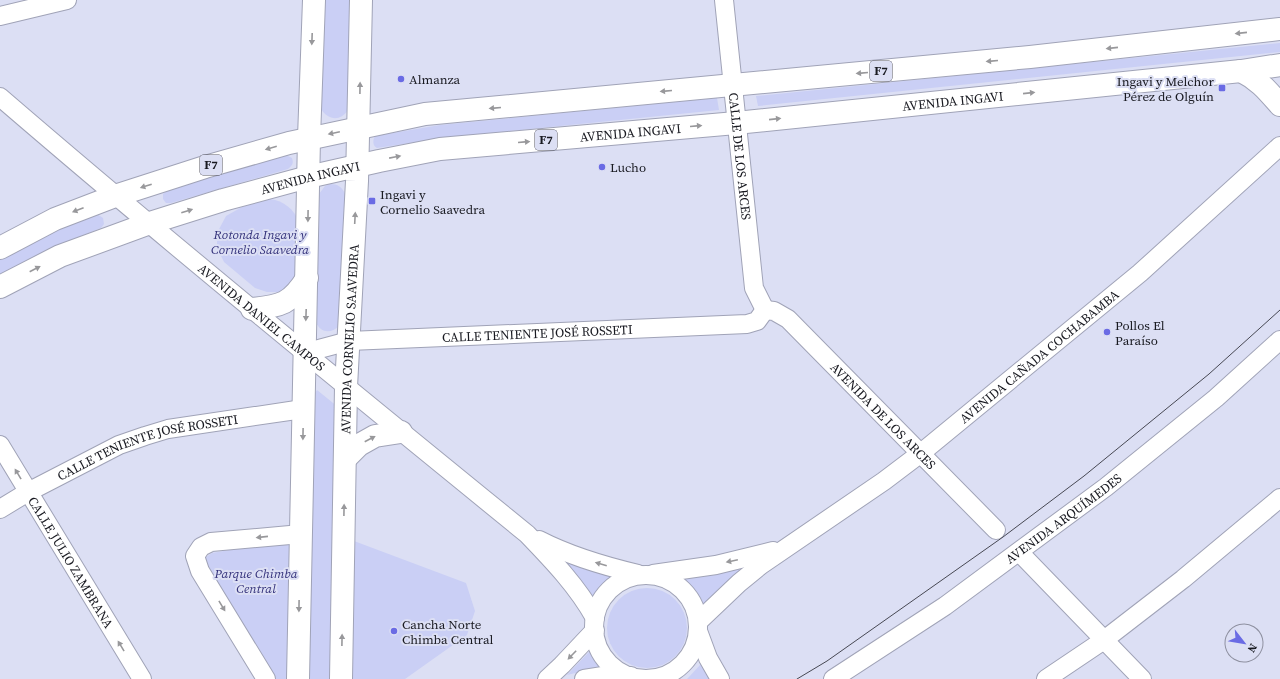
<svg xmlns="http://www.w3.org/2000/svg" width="1280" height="679" font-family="'Source Serif 4',serif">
<rect width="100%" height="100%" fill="#dcdff4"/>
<g fill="#cacff5">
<path d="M326 0H349L352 4 348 110C340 122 328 120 321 109L324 4Z"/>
<path d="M1280 43V52L758 106 756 96Z"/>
<path d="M717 98 719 110 442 138 377 148C372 146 373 139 375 136L440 125Z"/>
<path d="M286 155 292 158C294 164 292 165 288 169L171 203H166L163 199V194L168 190Z"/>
<path d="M330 184C338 184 342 187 345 194L339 326C331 334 320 333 316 322L319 194 325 186Z"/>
<path d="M270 199C284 201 294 209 299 222L297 276 291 285 282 292H267L255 288 224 262 217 248V233L226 216 242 207Z"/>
<path d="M97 214 103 218 104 224 101 228 64 243 0 274V258L55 231Z"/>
<path d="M317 390 338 407 333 679H308L313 396Z"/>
<path d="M287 540 290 545 291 679H274L205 563 206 557 212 553Z"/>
<path d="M354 541 466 583 475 611 467 635 405 679H352Z"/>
<path d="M550 551 616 574 608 581 593 600Z"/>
<path d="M746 565 721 588 704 608 696 591 683 579 715 575Z"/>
<circle cx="647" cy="628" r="40"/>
<path d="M590 651 600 667 567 675Z"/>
<path d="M701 664 710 679H687Z"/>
</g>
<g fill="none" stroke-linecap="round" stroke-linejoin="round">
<defs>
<g id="street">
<path id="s1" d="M724 0 754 288 765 310"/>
<path d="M0 16 67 0"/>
<path id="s2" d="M0 97C173 246 350 390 527 534 553 561 577 586 595 618"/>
<path id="s3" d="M765 310 774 311 788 319 996 530"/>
<path id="s4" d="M304 353 349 341 747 324 757 321 765 310"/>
<path id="s5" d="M0 445 142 679"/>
<path id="s6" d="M0 509 28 492 119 445 145 436 168 429 303 409"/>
<path d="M539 540C570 556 604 566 638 574"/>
<path d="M1019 552 1142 679"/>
<path d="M653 574 716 565 773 551"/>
<circle cx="646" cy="627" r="52"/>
<path id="s7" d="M698 622 739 583 761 565 884 481 921 453 1140 273 1280 146"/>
<path d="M698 631 708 658 720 679"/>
<path d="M266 679 200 571 195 556 201 547 211 542 301 534"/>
<path d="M547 679 562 665 595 630"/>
<path d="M584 679 603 676H631"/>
<path id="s8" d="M833 679 945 606 1106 487 1216 398 1280 340"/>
<path d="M1046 679 1104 640 1183 579 1280 498"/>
</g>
<g id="secondary">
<path d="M252 309C281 306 291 304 307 278"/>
<path d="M345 459 359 445 375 436 401 432"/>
<path d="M298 679 309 138 314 0"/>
<path id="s9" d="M341 679 346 387 357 181 361 0"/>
</g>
<g id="highway">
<path d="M1241 71C1259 80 1267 90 1280 105"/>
<path d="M0 248 55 219 115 196 205 167 289 143 425 114 1030 57 1280 29"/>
<path id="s10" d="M0 287 60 256 150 223 223 200 308 177 379 161 440 149 736 123 1241 71 1280 65"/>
</g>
</defs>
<use href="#street" stroke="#a0a3b7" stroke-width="20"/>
<use href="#secondary" stroke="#a0a3b7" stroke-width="24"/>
<use href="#highway" stroke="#a0a3b7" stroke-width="24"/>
<use href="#street" stroke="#fff" stroke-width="18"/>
<use href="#secondary" stroke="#fff" stroke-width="22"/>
<use href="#highway" stroke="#fff" stroke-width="22"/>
<path stroke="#474853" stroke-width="1" d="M797 679 827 661 1003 537 1084 476 1209 374 1280 310"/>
</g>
<defs><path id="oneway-solid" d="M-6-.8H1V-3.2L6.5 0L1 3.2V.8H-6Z"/></defs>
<g fill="#98989b">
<use href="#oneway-solid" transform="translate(1241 33) rotate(174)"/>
<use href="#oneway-solid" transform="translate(312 39) rotate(92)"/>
<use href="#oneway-solid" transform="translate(1112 48) rotate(174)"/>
<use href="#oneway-solid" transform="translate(992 61) rotate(175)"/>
<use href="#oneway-solid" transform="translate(862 73) rotate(175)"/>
<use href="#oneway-solid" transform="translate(360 88) rotate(-89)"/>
<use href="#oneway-solid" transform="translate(666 91) rotate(175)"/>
<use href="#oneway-solid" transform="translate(1029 93) rotate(-6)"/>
<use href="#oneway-solid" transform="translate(495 108) rotate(175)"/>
<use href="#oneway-solid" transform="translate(775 119) rotate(-6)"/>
<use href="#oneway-solid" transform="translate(696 126) rotate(-5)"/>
<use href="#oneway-solid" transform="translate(334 133) rotate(168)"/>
<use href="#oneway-solid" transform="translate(524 142) rotate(-5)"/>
<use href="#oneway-solid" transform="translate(271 148) rotate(164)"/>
<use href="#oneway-solid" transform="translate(395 157) rotate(-11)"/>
<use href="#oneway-solid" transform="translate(146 186) rotate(162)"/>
<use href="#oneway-solid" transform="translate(78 210) rotate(159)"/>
<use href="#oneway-solid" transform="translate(187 211) rotate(-18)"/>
<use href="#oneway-solid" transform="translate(308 216) rotate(91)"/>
<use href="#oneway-solid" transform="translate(355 218) rotate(-87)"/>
<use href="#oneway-solid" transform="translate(35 269) rotate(-27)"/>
<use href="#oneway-solid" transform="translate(306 315) rotate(92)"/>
<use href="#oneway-solid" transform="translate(303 434) rotate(91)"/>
<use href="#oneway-solid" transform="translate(370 439) rotate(-28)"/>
<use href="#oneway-solid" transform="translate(18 474) rotate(-121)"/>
<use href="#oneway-solid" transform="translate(344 510) rotate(-89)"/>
<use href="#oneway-solid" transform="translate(262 537) rotate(174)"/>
<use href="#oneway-solid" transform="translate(732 561) rotate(168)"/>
<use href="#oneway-solid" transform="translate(601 564) rotate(-164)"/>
<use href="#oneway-solid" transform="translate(222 606) rotate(59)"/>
<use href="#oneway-solid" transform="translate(299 606) rotate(91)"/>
<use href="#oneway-solid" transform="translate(342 640) rotate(-89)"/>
<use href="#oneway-solid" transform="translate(121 646) rotate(-121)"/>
<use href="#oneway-solid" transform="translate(572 655) rotate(134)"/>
</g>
<g fill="#6a6be4" stroke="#dcdff4" stroke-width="1.5">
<circle cx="401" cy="79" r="4"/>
<rect x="1218" y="84" width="8" height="8" rx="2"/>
<circle cx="602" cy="167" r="4"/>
<rect x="368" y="197" width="8" height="8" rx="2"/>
<circle cx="1107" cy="332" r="4"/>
<circle cx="394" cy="631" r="4"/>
</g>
<g text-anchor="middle" stroke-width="4" stroke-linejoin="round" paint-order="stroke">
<g fill="#dcdff4" stroke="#545560" stroke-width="1">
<rect x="870" y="61" width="22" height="20" rx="3"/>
<rect x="535" y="130" width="22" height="20" rx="3"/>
<rect x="200" y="155" width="22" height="20" rx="3"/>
</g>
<g font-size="12" font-weight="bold" fill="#191a21">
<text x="881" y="75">F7</text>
<text x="546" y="144">F7</text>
<text x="211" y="169">F7</text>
</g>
<g font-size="13" fill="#191a21" stroke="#dcdff4" text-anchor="start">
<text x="409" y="84">Almanza</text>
<text x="1214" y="86" text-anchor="end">Ingavi y Melchor<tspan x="1214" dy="15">Pérez de Olguín</tspan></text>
<text x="610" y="172">Lucho</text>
<text x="380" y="199">Ingavi y<tspan x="380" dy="15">Cornelio Saavedra</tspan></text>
<text x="1115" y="330">Pollos El<tspan x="1115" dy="15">Paraíso</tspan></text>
<text x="402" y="629">Cancha Norte<tspan x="402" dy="15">Chimba Central</tspan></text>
</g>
<g font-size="13" fill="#191a21" stroke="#dcdff4">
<text dy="5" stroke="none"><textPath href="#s10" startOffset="978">AVENIDA INGAVI</textPath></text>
<text dy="5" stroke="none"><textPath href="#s10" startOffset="654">AVENIDA INGAVI</textPath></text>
<text dy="5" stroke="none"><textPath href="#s1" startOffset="157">CALLE DE LOS ARCES</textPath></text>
<text dy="5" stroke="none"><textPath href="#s10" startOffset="330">AVENIDA INGAVI</textPath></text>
<text dy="5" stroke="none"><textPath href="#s2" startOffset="342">AVENIDA DANIEL CAMPOS</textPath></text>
<text dy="5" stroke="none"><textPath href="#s4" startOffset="235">CALLE TENIENTE JOSÉ ROSSETI</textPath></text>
<text dy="5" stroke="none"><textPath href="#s9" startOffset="340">AVENIDA CORNELIO SAAVEDRA</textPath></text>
<text dy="5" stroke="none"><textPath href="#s7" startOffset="433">AVENIDA CAÑADA COCHABAMBA</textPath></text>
<text dy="5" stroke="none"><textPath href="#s3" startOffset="161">AVENIDA DE LOS ARCES</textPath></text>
<text dy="5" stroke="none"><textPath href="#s6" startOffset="162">CALLE TENIENTE JOSÉ ROSSETI</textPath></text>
<text dy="5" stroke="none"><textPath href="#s8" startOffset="281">AVENIDA ARQUÍMEDES</textPath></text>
<text dy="5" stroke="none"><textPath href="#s5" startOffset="137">CALLE JULIO ZAMBRANA</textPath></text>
</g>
<g font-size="13" font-style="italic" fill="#34327b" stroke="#dcdff4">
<text x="260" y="239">Rotonda Ingavi y<tspan x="260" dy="15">Cornelio Saavedra</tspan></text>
<text x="256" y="578">Parque Chimba<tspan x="256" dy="15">Central</tspan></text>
</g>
</g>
<g transform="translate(1244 643) rotate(121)"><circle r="19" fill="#dcdff4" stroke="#8e90a0"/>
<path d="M0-3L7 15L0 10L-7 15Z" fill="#6a6be4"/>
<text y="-6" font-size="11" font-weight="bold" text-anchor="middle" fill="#191a21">N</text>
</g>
</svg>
